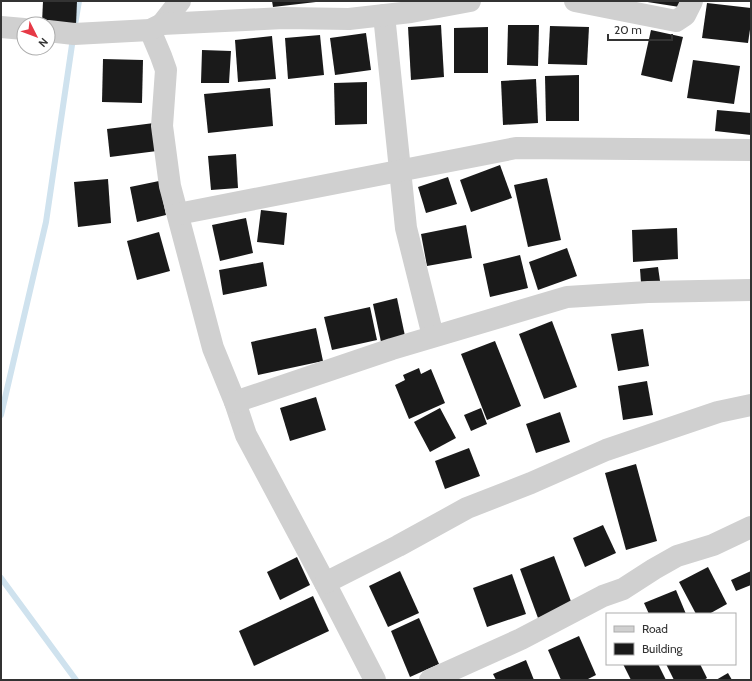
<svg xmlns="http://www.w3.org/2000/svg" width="752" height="681" font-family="Cabin,sans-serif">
<rect width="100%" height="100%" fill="#fff"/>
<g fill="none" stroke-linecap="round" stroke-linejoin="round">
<g stroke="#cfe2ee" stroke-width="6">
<path d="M75 25 79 1"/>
<path d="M1 415 46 222 73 38"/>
<path d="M1 578 76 680"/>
</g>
</g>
<g fill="#1a1a1a">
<path d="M43 1H77L76 25 42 23Z"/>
<path d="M272 1H316V2L273 7Z"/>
<path d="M641 1H687L686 8Z"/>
<path d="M707 3 751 8V23L748 43 702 38Z"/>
<path d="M441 25 444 77 411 80 408 27Z"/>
<path d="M508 25H539L538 66 507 65Z"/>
<path d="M550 26 589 27 587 65 548 64Z"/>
<path d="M488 27V73H454V28Z"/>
<path d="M651 30 683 37 672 82 641 75Z"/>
<path d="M366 33 371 70 335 75 330 38Z"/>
<path d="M320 35 324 75 288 79 285 38Z"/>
<path d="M272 36 276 79 238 82 235 40Z"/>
<path d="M202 50 231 51 229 83H201Z"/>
<path d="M103 59 143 60 142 103 102 102Z"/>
<path d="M693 60 740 66 734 104 687 98Z"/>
<path d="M579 75V121H546L545 76Z"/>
<path d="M536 79 538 123 503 125 501 81Z"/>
<path d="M367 82V124L335 125 334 83Z"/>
<path d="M270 88 273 126 208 133 204 94Z"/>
<path d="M717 110 751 113V135L715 131Z"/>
<path d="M154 123 157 151 110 157 107 129Z"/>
<path d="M236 154 238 188 211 190 208 156Z"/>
<path d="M500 165 512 198 471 212 460 180Z"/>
<path d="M448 177 457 204 426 213 418 187Z"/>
<path d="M547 178 561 240 528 247 514 185Z"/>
<path d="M108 179 111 223 78 227 74 182Z"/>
<path d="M159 181 166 215 137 222 130 187Z"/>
<path d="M261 210 287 213 284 245 257 242Z"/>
<path d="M246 218 253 253 220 261 212 225Z"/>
<path d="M466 225 472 258 427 266 421 234Z"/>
<path d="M677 228 678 259 633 262 632 230Z"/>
<path d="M159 232 170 271 137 280 127 241Z"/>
<path d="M567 248 577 276 538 290 529 262Z"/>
<path d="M520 255 528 288 490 297 483 264Z"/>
<path d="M263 262 267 286 223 295 219 270Z"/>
<path d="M658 267 660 281 641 283 640 269Z"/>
<path d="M397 298 405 336 381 342 373 304Z"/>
<path d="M370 307 377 340 332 350 324 317Z"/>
<path d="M552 321 577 387 544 399 519 334Z"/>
<path d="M316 328 323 361 258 375 251 342Z"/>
<path d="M643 329 649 366 618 371 611 334Z"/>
<path d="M495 341 521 406 487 420 461 354Z"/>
<path d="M419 368 421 374 431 369 445 403 409 419 395 385 405 380 403 375Z"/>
<path d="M647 381 653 415 623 420 618 386Z"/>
<path d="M316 397 326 430 290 441 280 408Z"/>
<path d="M440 408 456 438 430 452 414 422Z"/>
<path d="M481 408 487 424 471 431 464 415Z"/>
<path d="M560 412 570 442 536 453 526 424Z"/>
<path d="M469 448 480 476 445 489 435 461Z"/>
<path d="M636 464 657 541 626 550 605 473Z"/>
<path d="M603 525 616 553 585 567 573 538Z"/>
<path d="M554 556 572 604 538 618 520 569Z"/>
<path d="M297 557 310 585 280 600 267 572Z"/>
<path d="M708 567 727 604 709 614H696L679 582Z"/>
<path d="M400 571 419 613 388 627 369 586Z"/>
<path d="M751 571V585L736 591 731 580Z"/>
<path d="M512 574 526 614 487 627 473 588Z"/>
<path d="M676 590 686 614H649L644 603Z"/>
<path d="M313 596 329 631 254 666 239 631Z"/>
<path d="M419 618 439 664 410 677 391 631Z"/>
<path d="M579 636 596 675 586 680H561L548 650Z"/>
<path d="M526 660 534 680H496L493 674Z"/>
<path d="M623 664H658L666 680H631Z"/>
<path d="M666 664H700L707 678 704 680H674Z"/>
<path d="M728 673 732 680H716Z"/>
</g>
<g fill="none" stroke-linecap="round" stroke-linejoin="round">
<g stroke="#d0d0d0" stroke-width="22">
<path d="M575 1 676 21 685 15 692 1"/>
<path d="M384 15 406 228 433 336"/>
<path d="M162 24 180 1"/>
<path d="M1 27 24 29"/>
<path d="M150 30 161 56 166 70 162 126 170 186 213 348 235 402 246 435 325 583 375 680"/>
<path d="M48 31 74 34 150 30 162 24 284 18 349 19 411 12 470 1"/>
<path d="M178 214 516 148 751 150"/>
<path d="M235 402 392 349 567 297 648 292 751 290"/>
<path d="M325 583 398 546 467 508 531 483 606 450 718 412 751 405"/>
<path d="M430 680 521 639 603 596 623 589 654 569 677 556 713 545 751 527"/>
</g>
</g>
<rect width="752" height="681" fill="none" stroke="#333333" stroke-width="4"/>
<rect x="606" y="613" width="130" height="52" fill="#ffffff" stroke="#adadad"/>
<rect x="614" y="626" width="20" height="6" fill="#d0d0d0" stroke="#adadad"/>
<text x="642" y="633" font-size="12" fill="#333333">Road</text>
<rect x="614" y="643" width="20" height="12" fill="#1a1a1a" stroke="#adadad"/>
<text x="642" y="653" font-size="12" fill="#333333">Building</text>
<g transform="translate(36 36) rotate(132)"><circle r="19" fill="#ffffff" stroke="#adadad"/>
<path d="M0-3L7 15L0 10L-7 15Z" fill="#e63946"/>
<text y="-6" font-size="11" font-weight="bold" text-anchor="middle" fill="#333333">N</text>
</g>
<path d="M608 34v6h64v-6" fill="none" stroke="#333333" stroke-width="2"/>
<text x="614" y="34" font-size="12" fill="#333333" stroke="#ffffff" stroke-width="3" paint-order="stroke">20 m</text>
</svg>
